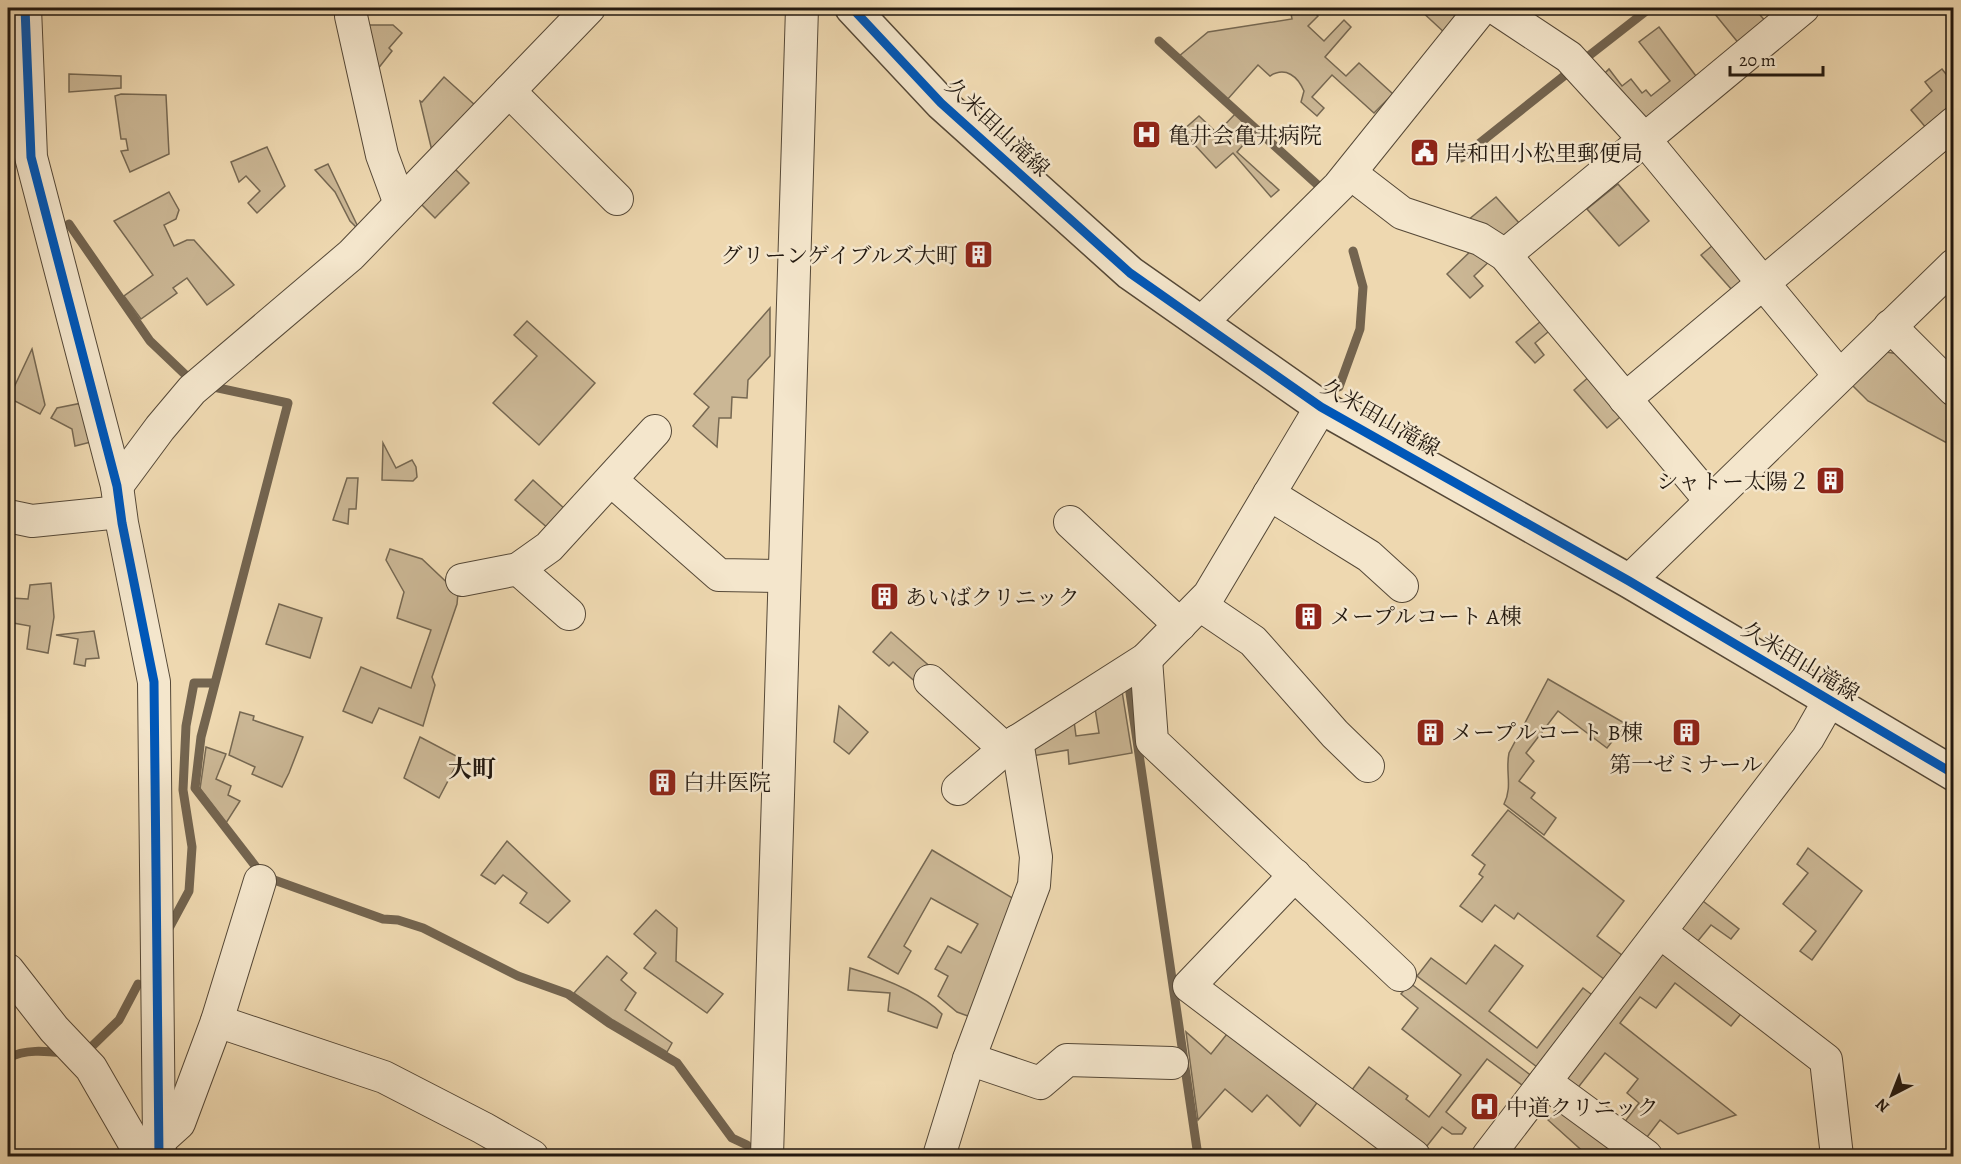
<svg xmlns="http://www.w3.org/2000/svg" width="1961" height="1164" font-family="Alegreya,'Noto Serif JP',serif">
<rect width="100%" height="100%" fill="#eed8b0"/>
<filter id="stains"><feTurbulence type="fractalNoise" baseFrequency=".00333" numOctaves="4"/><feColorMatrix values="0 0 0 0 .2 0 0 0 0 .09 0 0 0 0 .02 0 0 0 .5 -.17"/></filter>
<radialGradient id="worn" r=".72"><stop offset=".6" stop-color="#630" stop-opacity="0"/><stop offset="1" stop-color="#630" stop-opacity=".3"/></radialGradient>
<g fill="#cbb795" stroke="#766852" stroke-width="1.5">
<path d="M1290 8H1309L1318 16 1308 26 1324 41 1344 20 1351 27 1325 57 1346 76 1359 63 1393 94 1374 113 1332 75 1312 97 1324 108 1317 116 1301 102 1304 91C1298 77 1286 66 1270 76L1258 65 1227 100 1178 57 1208 32 1292 19Z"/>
<path d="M1418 8H1470L1447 35Z"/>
<path d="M1710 8H1754L1767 23 1740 45Z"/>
<path d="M367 25H393L402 33 389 48 392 51 377 70Z"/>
<path d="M1659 27 1699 80 1653 118 1644 117 1603 75 1609 69 1622 86 1631 79 1642 93 1646 90 1651 96 1670 81 1639 42Z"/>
<path d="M1942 69 1953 83V107L1927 129 1911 110 1932 91 1925 82Z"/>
<path d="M69 74 121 76V88L69 92Z"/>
<path d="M444 77 476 106 432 151 420 101 422 102Z"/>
<path d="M121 94 166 95 169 154 130 172 121 151 128 150 126 139H121L115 96Z"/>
<path d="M1236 113 1255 131 1237 152 1279 190 1271 197 1233 153 1216 168 1182 131 1199 116 1217 133Z"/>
<path d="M267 147 285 186 257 213 248 203 260 191 246 176 239 182 231 162Z"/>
<path d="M328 164 360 231 350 221 335 192 315 170Z"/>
<path d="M452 166 469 183 435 218 418 201Z"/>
<path d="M1618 184 1649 221 1619 246 1587 209Z"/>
<path d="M169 192 179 210 176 219 164 225 174 246 187 240H194L234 285 207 305 187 278 173 288 177 293 141 319 124 296 153 275 114 221Z"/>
<path d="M1496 197 1520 224 1505 237 1468 220Z"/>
<path d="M1718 241 1745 279 1732 290 1701 255Z"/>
<path d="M1476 246 1494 257 1474 276 1483 286 1470 298 1447 274Z"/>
<path d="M770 308V356L748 380 747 398 732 397 731 418H719L717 447 693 426 709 407 694 394Z"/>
<path d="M1546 317 1554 327 1535 343 1544 355 1535 363 1516 342Z"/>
<path d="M527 321 595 383 539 445 493 403 537 356 514 335Z"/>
<path d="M32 349 45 405 40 414 9 398Z"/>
<path d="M1886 352 1905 355 1953 404V431L1947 443 1868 401 1852 385Z"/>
<path d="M1591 375 1625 413 1607 428 1574 390Z"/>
<path d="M82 403 91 442 75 446 72 429 51 418 57 408Z"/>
<path d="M383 443 396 468 412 460 416 467 417 477 413 481 382 480Z"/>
<path d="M347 478H358L356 509H349L348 524 333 520Z"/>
<path d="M533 480 566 510 549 529 515 500Z"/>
<path d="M390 549 422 559 458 593 457 604 432 677 435 685 423 726 379 708 372 723 343 711 361 667 411 688 431 630 397 618 404 592 386 560Z"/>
<path d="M8 558 12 584 11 598 28 599 30 585 51 583 54 617 48 653 27 649 30 626 8 622Z"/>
<path d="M279 604 322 618 310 658 266 644Z"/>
<path d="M94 631 99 658 86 659 85 666 74 664 78 639 56 635Z"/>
<path d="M891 632 934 670 920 686 893 662 889 666 873 652Z"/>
<path d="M1548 679 1626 724 1607 748 1558 711 1526 753 1534 761 1519 781 1535 793 1531 798 1556 818 1544 835 1504 804C1513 786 1505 772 1509 753Z"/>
<path d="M1122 691 1132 753 1069 764 1068 750 1032 756 1031 747 1074 721 1076 736 1099 733 1095 708Z"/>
<path d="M839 706 868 732 849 754 834 742Z"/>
<path d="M240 712 254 716 253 720 303 737 289 773 282 787 252 774 255 767 229 755Z"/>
<path d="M420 737 460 758 439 798 404 778Z"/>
<path d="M206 747 226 754 216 779 231 786 228 795 240 801 226 823 200 789Z"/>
<path d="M1508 810 1624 901 1597 936 1627 959 1609 983 1518 913 1514 919 1495 905 1482 922 1460 906 1483 877 1479 874 1485 865 1472 855Z"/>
<path d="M507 841 570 901 548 923 520 903 527 893 503 875 495 884 481 875Z"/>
<path d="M1808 848 1862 891 1812 960 1800 951 1816 931 1783 904 1808 873 1797 864Z"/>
<path d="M932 850 1019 902 976 1019 957 1012 938 996 948 976 935 969 948 946 961 953 978 924 931 898 904 946 911 951 898 974 868 957Z"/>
<path d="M1699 898 1739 929 1731 939 1711 925 1693 947 1673 931Z"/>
<path d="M656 910 677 928 676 961 723 994 707 1013 644 968 656 953 634 934Z"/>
<path d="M1495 945 1523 966 1489 1011 1537 1048 1583 988 1596 998 1541 1070 1417 976 1431 958 1466 984Z"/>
<path d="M1659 945 1744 1010 1731 1026 1675 983 1656 1008 1640 997 1620 1023 1736 1115 1678 1134 1660 1120 1641 1145 1620 1128 1639 1103 1627 1093 1638 1079 1605 1053 1573 1094 1555 1080Z"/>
<path d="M607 956 627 973 621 980 636 993 625 1010 672 1043 667 1052 613 1020 574 993Z"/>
<path d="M850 968C880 977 920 991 942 1014L937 1028 888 1011 890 993 848 990Z"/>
<path d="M1410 983 1537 1080 1530 1091 1487 1059 1446 1112 1466 1128 1462 1134H1452L1442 1127 1423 1151 1348 1095 1369 1067 1408 1096 1406 1099 1429 1117 1461 1075 1402 1029 1418 1008 1401 994Z"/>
<path d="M1231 1029 1322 1096 1300 1126 1267 1095 1252 1112 1225 1089 1198 1120 1186 1032 1211 1054Z"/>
<path d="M1562 1102 1635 1156H1588L1548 1120Z"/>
</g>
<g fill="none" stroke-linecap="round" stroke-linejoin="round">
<g stroke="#73644f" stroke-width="9">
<path d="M1159 41 1321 188"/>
<path d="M1586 58 1650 8"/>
<path d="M1461 158 1569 72"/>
<path d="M69 224 150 341 193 382"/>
<path d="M209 386 288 403 201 737 195 788 263 876 383 919 398 920 423 928 518 976 568 994 609 1023 677 1063 732 1138 747 1145"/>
<path d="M1339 387 1360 329 1363 287 1353 251"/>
<path d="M1129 686 1198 1156"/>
<path d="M168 930 189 891 192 847 183 790 186 726 194 683H214"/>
<path d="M83 1055 119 1020 138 984"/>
<path d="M8 1058C25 1049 45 1051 64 1053"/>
</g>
<defs>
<g id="minor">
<path d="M25 8 31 157 117 486 122 523 154 682 159 1141"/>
<path d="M351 8V16L382 155 400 204"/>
<path d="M1495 8 1569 57 1645 140 1839 375"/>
<path d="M509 91 617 199"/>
<path d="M1350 173 1402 213 1480 239 1505 255 1710 500"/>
<path d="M1505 255 1803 8"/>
<path d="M1201 323 1339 186 1482 8"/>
<path d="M1890 326 1954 390"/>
<path d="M1625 399 1954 123"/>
<path d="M611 480 719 575 784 576"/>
<path d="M117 486 160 428 192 390 351 255 589 8"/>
<path d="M1269 494 1369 556 1402 586"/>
<path d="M8 516 32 521 120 512"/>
<path d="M1070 522 1180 625"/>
<path d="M518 569 569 614"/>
<path d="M462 580 518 569 549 547 655 431"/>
<path d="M1629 581 1954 265"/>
<path d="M1200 605 1253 641 1335 734 1368 766"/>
<path d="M1146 659 1152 741 1400 975"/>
<path d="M930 681 1005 749 1146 659 1209 595 1321 407"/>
<path d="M958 789 1005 749"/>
<path d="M1295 875 1189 986 1414 1156"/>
<path d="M1660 932 1826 1060 1837 1156"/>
<path d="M8 970 54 1029 91 1068 136 1146 149 1156"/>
<path d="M217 1021 384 1077 483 1128 532 1156"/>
<path d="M969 1059 1040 1083 1067 1060 1172 1063"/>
<path d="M1545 1082 1646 1156"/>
<path d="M159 1141 179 1123 217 1021 260 881"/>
<path d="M767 1156 802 8"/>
<path d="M939 1156 969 1059 1034 885 1036 857 1017 741"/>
<path d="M1488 1156 1808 738 1829 701"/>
</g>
<g id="tertiary">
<path d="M852 8 941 103 1130 273 1321 407 1629 581 1954 774"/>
<path d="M159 1141V1156"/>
</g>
</defs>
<use href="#minor" stroke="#554837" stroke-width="34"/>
<use href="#tertiary" stroke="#554837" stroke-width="36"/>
<use href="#minor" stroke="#f4e6cc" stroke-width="32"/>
<use href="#tertiary" stroke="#f4e6cc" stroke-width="33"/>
<defs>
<g id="cycleway">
<path d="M25 8 31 157 117 486 122 523 154 682 159 1156"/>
<path d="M852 8 941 103 1130 273 1321 407 1629 581 1954 774"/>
</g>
</defs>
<use href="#cycleway" stroke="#f4e6cc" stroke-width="13"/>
<use href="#cycleway" stroke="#0057b8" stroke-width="9"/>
</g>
<defs>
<symbol id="hospital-square" viewBox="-11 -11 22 22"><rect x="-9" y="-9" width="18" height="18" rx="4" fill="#8f2418" stroke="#f4e6cc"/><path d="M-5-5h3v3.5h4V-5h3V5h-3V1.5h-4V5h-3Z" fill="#fff"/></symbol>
<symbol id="civic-square" viewBox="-11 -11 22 22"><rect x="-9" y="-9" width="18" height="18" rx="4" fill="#8f2418" stroke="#f4e6cc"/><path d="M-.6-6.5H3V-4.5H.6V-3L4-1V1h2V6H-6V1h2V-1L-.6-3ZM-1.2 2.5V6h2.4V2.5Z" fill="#fff"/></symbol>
<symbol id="building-square" viewBox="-11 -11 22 22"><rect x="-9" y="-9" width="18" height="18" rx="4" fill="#8f2418" stroke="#f4e6cc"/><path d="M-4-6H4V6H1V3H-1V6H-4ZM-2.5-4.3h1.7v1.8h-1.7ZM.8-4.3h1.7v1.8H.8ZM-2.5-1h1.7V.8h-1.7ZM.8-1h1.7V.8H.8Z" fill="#fff"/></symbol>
</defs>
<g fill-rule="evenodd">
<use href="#hospital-square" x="1130" y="118" width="33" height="33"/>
<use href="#civic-square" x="1408" y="136" width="33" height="33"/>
<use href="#building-square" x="962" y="238" width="33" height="33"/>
<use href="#building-square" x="1814" y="464" width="33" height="33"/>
<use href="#building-square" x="868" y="580" width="33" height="33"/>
<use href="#building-square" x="1292" y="600" width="33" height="33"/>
<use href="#building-square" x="1414" y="716" width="33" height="33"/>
<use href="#building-square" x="1670" y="716" width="33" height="33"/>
<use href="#building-square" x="646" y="766" width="33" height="33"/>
<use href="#hospital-square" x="1468" y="1090" width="33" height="33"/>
</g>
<g text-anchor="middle" stroke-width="5" stroke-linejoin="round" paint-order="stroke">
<g font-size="22" fill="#22180f" stroke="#f4e6cc">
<text transform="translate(998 127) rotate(43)" y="8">久米田山滝線</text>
<text transform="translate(1381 417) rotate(30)" y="8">久米田山滝線</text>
<text transform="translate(1801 661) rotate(31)" y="8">久米田山滝線</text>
</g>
<g font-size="22" fill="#22180f" stroke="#f4e6cc" text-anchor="start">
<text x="1168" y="143">亀井会亀井病院</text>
<text x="1445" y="161">岸和田小松里郵便局</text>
<text x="958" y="263" text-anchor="end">グリーンゲイブルズ大町</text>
<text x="1810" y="489" text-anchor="end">シャトー太陽２</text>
<text x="905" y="605">あいばクリニック</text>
<text x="1330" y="624">メープルコート A棟</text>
<text x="1451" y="740">メープルコート B棟</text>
<text x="1686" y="772" text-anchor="middle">第一ゼミナール</text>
<text x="683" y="790">白井医院</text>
<text x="1506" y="1115">中道クリニック</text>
</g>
<g font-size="24" font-weight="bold" fill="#22180f" stroke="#f4e6cc">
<text x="472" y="777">大町</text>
</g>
</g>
<rect width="1961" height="1164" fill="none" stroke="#eed8b0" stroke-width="30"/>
<rect x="9" y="9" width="1943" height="1146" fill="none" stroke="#22180f" stroke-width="3"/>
<rect x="15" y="15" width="1931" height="1134" fill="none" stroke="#22180f" stroke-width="1.5"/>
<g transform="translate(1892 1095) rotate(222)" stroke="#f4e6cc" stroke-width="4.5" paint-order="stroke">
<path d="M0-4.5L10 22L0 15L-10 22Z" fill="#22180f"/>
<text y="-9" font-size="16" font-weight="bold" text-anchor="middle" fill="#22180f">N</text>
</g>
<path d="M1730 66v9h93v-9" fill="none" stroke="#22180f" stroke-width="3"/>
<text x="1739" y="66" font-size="18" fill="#22180f" stroke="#f4e6cc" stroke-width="4.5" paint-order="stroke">20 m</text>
<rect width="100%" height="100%" filter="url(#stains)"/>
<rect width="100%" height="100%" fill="url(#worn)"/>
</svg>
